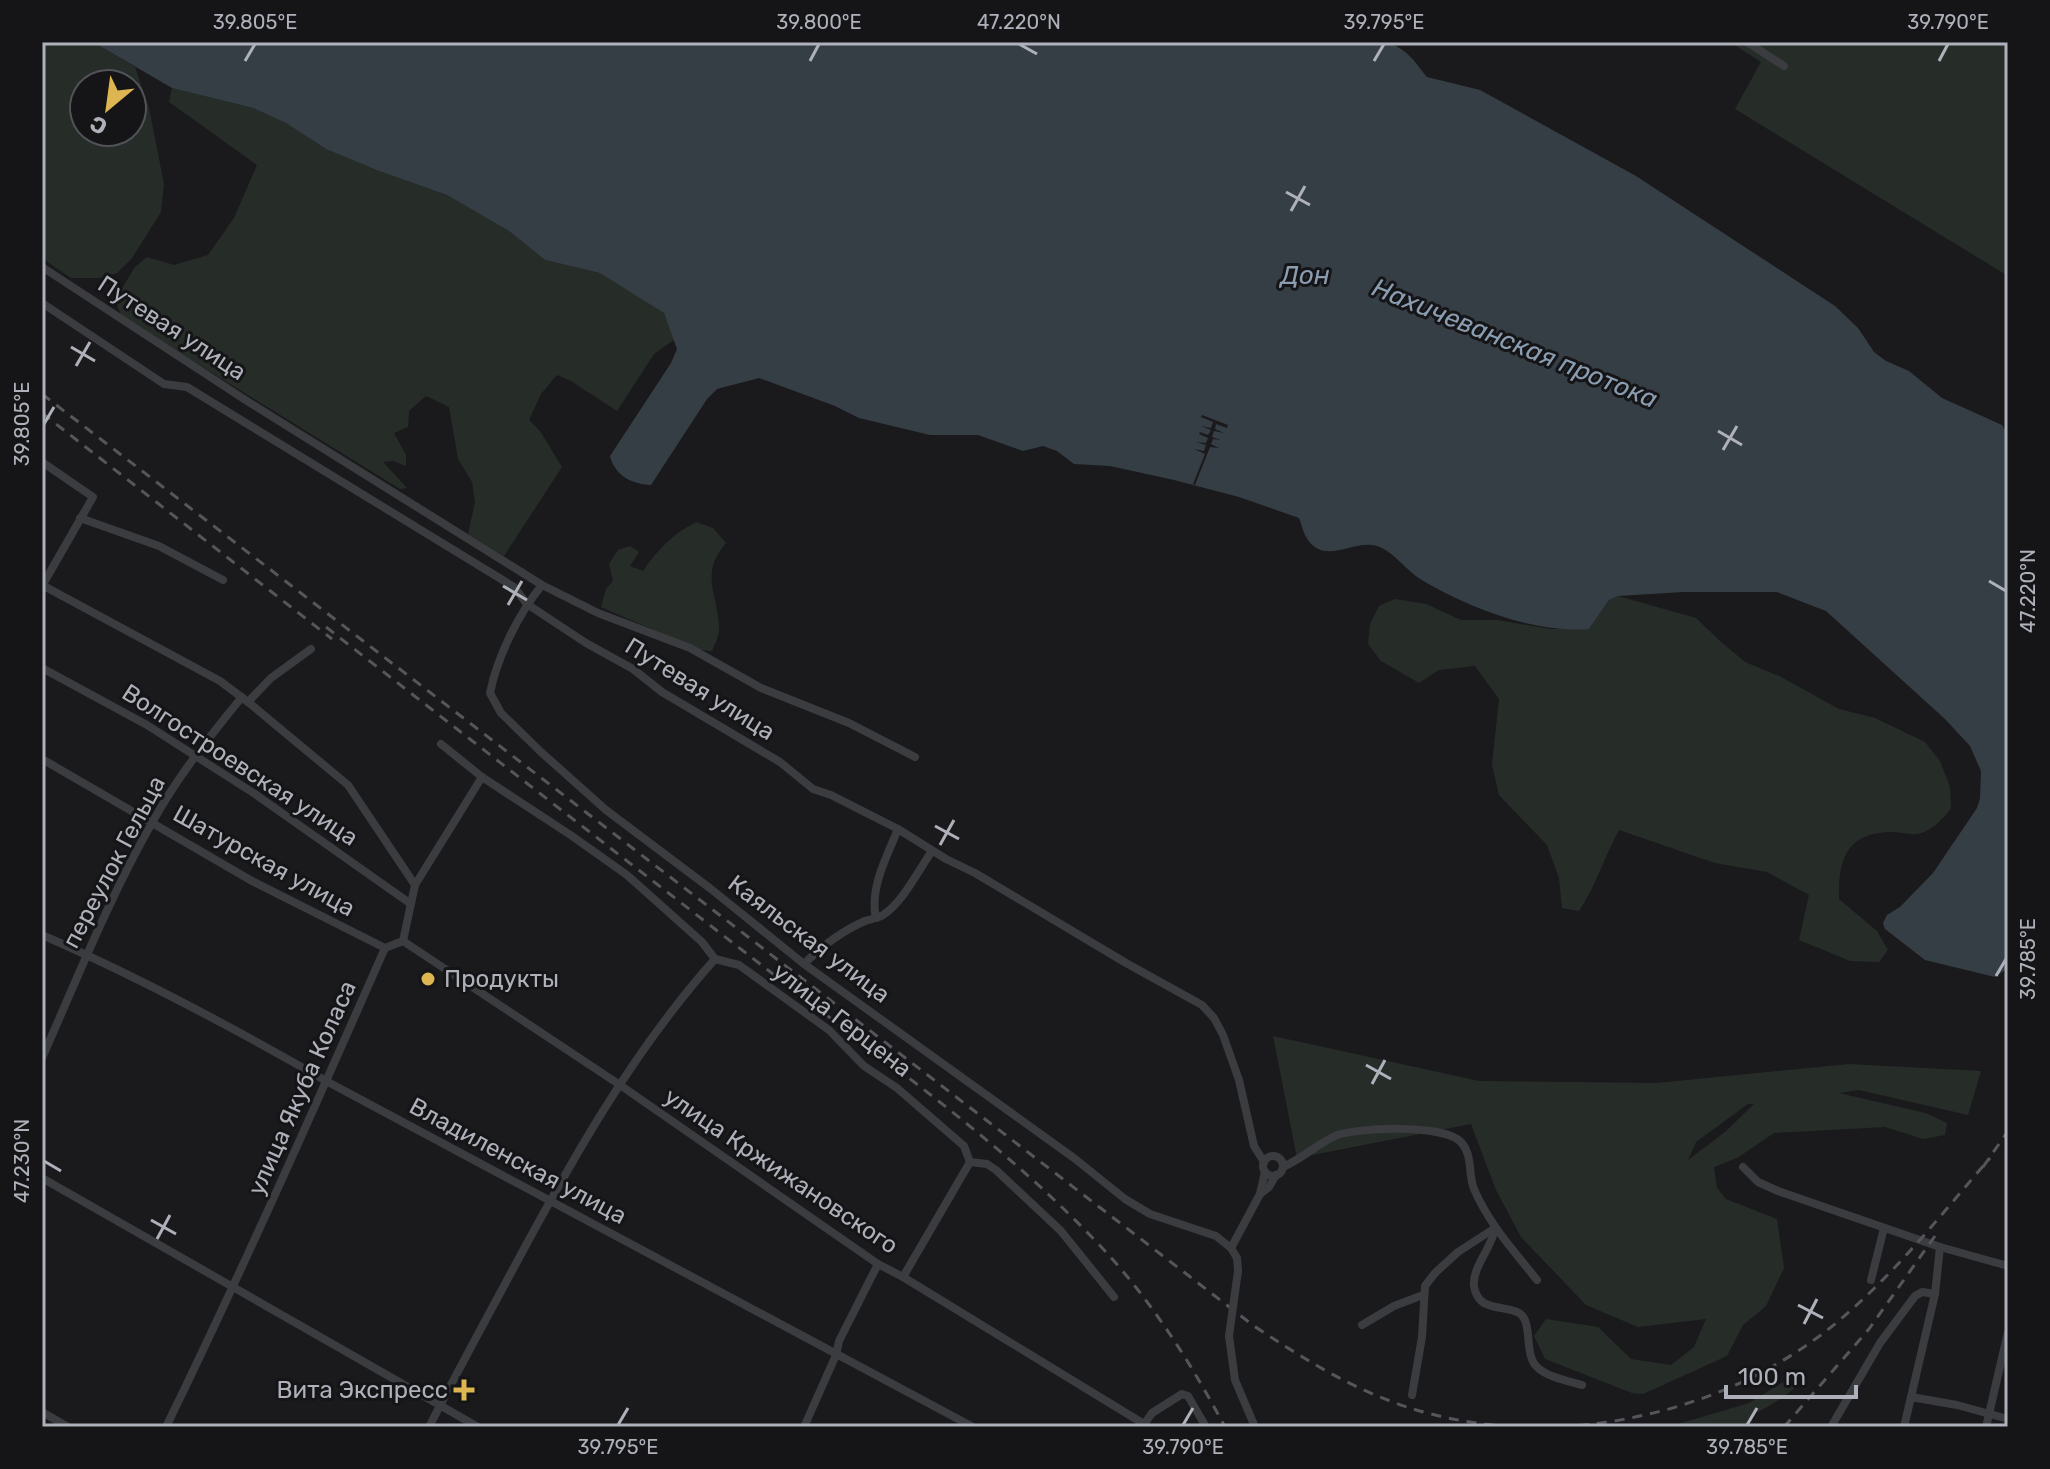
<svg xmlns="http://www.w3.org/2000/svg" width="2050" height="1469" font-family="Rubik,sans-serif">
<rect width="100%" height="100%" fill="#1a1a1c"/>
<g fill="#262d28" fill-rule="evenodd">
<path d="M42 42H93L135 67 149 108 164 184 161 212 132 258 117 273 100 278H71L42 258ZM84 84H132V132H84Z"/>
<path d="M1730 42H2008V276L1735 109 1761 62Z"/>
<path d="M172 88 253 108 286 123 326 149 379 171 447 195 509 231 545 260 600 273 624 285 664 313 675 339 654 354 617 411 571 381 557 375 541 394 529 420 540 431 562 467 504 556 468 534 475 502 472 482 458 459 449 407 426 396 409 411 408 427 394 433 406 455V466L393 461 383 462 407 488 400 489 122 317 115 300 135 267 147 257 174 265 208 255 234 218 257 165 169 102Z"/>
<path d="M696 522 713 528 726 543C699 574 718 593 719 627 720 634 715 643 712 651L700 650 601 607 606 589 613 581 609 564 618 550 630 546 639 552 630 566 643 571C657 550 674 533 696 522Z"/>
<path d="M1618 596 1696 618 1721 642 1745 662 1781 677 1839 709 1875 718 1925 742 1940 761 1950 787 1951 808C1943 819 1931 832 1917 834 1909 835 1900 832 1892 832 1847 832 1838 859 1839 899L1877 931 1888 950 1879 962 1850 961 1799 940 1809 895 1767 872 1715 863 1619 830C1604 857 1596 886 1579 911L1562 908 1559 878 1547 845 1499 795 1492 765 1499 699 1475 666 1439 670 1419 683 1381 661 1368 644 1370 624 1379 606 1395 599 1426 604 1461 620H1497L1550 629H1589L1609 600Z"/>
<path d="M1273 1036 1479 1081 1657 1083 1849 1064 1981 1071 1968 1115 1859 1090 1839 1093 1925 1113 1947 1123 1945 1135 1923 1139 1885 1127 1774 1133 1737 1158 1714 1167 1717 1188 1726 1199 1777 1219 1784 1268 1766 1306 1743 1325 1727 1356 1643 1394 1632 1393 1545 1359 1534 1336 1546 1319 1598 1327 1631 1359 1671 1365 1694 1347 1706 1319 1638 1327 1586 1305 1521 1237 1496 1190 1471 1124 1297 1158ZM1748 1104H1754L1725 1132 1688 1160 1696 1142Z"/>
<path d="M1801 1371 1806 1372 1807 1376C1791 1393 1772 1406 1751 1415L1745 1427H1668L1749 1403Z"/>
</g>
<path fill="#363e45" d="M93 42H1386C1408 49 1414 61 1427 77L1480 90 1636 176 1835 306 1858 328 1874 352 1886 361 1909 371 1942 398 2002 425 2008 436V968L1995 977 1925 960 1885 929 1883 923 1887 915 1900 907 1933 873 1977 808 1980 799 1981 771 1970 746 1945 719 1826 611 1777 592H1683L1618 596 1609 600 1589 629C1534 634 1467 607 1420 579 1406 570 1396 555 1382 548 1358 535 1327 567 1308 540 1303 533 1302 525 1299 518L1239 497 1174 480 1110 466 1074 464 1057 451 1043 446 1023 451 978 435H930L859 418 835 406 759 378 717 389 707 399 651 485C632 484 615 476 610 456L671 363 677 349 664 313 600 273 545 260 509 231 447 195 379 171 326 149 286 123 253 108 172 88Z"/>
<path fill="#1a1a1c" d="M1202 415 1228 425 1227 428 1216 424 1215 429 1224 433 1214 431 1212 437 1221 440 1213 439 1211 444 1219 448 1210 447 1195 485 1193 484 1205 454 1194 449 1204 451 1206 445 1196 442 1206 443 1208 438 1199 434 1200 432 1208 435 1211 430 1201 426 1211 428 1213 422 1201 417Z"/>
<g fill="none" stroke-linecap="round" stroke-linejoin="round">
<g stroke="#3b3c40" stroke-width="8">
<path d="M1747 42 1784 66"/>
<path d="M42 267 247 401 542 585 598 613 690 648 761 688 849 723 915 757"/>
<path d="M42 303 164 384 187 387 514 587 527 604 586 643 633 669 662 692 780 762 813 789 831 795 898 829 946 859 975 873 1126 963 1202 1005 1214 1018 1223 1035 1239 1080 1254 1146 1264 1162"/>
<path d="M42 462 93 497 42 586"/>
<path d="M80 518 159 546 223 580"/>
<path d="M42 585 220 681 248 702 348 785 415 885"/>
<path d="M542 585C519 613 497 657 490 693L501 713 541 752 606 810 711 889 804 964 1074 1158 1125 1199 1150 1214 1216 1236 1231 1248"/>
<path d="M42 668 147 725 255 794 411 904"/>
<path d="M248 702 271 678 311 649"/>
<path d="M441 744 482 777 572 836 627 875 702 942 715 959 739 965 829 1030 864 1066 897 1088 964 1146 970 1162 987 1164 996 1170 1061 1231 1114 1297"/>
<path d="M42 759 252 881 385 948"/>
<path d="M876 918C869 889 887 856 898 829"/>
<path d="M42 935C141 978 234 1028 328 1082L973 1427"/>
<path d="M403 941 620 1085 878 1264 903 1277 1144 1424"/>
<path d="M804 964C822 946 842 931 865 921 870 919 877 919 883 915 903 902 918 871 932 851"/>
<path d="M42 1058C77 979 110 896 153 821 178 776 210 736 242 697"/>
<circle cx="1273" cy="1166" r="10"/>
<path d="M1283 1167C1303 1158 1316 1145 1335 1136 1356 1127 1445 1124 1461 1142 1473 1155 1468 1175 1474 1189 1489 1224 1514 1251 1537 1280"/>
<path d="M1743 1167 1758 1182 1778 1191 1940 1247 2008 1266"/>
<path d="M42 1178 478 1427"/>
<path d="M1260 1194 1265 1172"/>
<path d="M1495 1228C1492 1248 1472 1267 1474 1286 1478 1313 1503 1304 1519 1313 1533 1321 1524 1353 1536 1366 1546 1377 1568 1381 1582 1385"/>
<path d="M1238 1271 1237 1258 1231 1248 1260 1194 1269 1187 1276 1175"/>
<path d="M903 1277 970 1162"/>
<path d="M1871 1280 1884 1228"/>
<path d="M1362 1325 1394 1306 1423 1295"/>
<path d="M1229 1336 1235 1380 1255 1427"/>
<path d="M1412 1395 1422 1337 1425 1286 1435 1273 1458 1252 1495 1228"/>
<path d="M1911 1397 1957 1405 2008 1419"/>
<path d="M42 1412 68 1427"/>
<path d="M1143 1426 1152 1413 1182 1394 1188 1396 1206 1427"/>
<path d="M166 1427C243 1269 314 1109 385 948L403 941 415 885 482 777"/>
<path d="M429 1427C456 1374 484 1323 512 1271 571 1161 632 1052 715 959"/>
<path d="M804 1427 836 1355 839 1341 878 1264"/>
<path d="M1831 1427 1880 1343 1915 1296 1922 1292 1935 1294"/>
<path d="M1904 1427 1935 1294 1940 1247"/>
<path d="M1986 1427 2008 1332"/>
</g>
<g stroke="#55565b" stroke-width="3" stroke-dasharray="10 8" stroke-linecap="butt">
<path d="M42 394 1254 1326C1343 1385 1407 1420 1516 1427"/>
<path d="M42 413 332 639"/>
<path d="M326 627C472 741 618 854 764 967 880 1058 1005 1143 1105 1251 1153 1303 1192 1365 1225 1427"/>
<path d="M1983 1167 2008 1131"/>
<path d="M1561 1427C1668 1420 1770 1383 1850 1311 1902 1265 1945 1210 1990 1158"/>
<path d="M1784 1427 1869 1329 1935 1236"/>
</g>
<path stroke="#3b3c40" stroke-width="8" d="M1229 1336 1238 1271"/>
</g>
<path fill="none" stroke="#aeb1ba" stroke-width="3" d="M1019 44 1037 54M245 61 255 44M810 61 819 44M1374 61 1384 44M1939 61 1948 44M1286 192 1310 205M1291 211 1305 186M71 347 95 361M76 366 90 342M44 424 54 407M1718 431 1742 445M1723 450 1737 426M1989 581 2006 591M503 586 527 600M508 605 522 581M935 826 959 839M940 845 954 820M1996 976 2006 959M1366 1065 1391 1079M1372 1084 1385 1060M44 1161 61 1171M151 1220 176 1234M157 1239 170 1215M1798 1305 1823 1318M1804 1324 1817 1299M618 1425 628 1408M1183 1425 1193 1408M1747 1425 1757 1408"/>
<g fill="#ddb551" stroke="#151517" stroke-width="3">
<circle cx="428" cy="979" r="8"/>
<path d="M460 1378h8v8h8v8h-8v8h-8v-8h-8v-8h8z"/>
</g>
<g text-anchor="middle" stroke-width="6" stroke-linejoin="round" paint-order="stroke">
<g font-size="24" fill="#aeb1ba" stroke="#151517">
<text transform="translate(172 328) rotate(33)" y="8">Путевая улица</text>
<text transform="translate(700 689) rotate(32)" y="8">Путевая улица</text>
<text transform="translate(240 765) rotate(33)" y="8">Волгостроевская улица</text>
<text transform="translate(264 861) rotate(29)" y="8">Шатурская улица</text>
<text transform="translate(114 862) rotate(-62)" y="8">переулок Гельца</text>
<text transform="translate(809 939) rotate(37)" y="8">Каяльская улица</text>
<text transform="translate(842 1020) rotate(38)" y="8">улица Герцена</text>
<text transform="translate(302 1088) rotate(-66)" y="8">улица Якуба Коласа</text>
<text transform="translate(518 1161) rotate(28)" y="8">Владиленская улица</text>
<text transform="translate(781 1171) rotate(34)" y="8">улица Кржижановского</text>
</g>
<g font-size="24" fill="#aeb1ba" stroke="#151517" text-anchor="start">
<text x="444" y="987">Продукты</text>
<text x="448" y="1398" text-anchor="end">Вита Экспресс</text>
</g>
<g font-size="26" font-style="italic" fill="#8a9cb0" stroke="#151517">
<text x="1305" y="284">Дон</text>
<text transform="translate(1515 343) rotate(22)" y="9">Нахичеванская протока</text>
</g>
</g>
<rect width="2050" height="1469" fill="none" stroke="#151517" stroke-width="88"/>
<g transform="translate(108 108) rotate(209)"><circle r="38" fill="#151517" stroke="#525358" stroke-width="2"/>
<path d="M0-6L14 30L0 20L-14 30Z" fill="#ddb551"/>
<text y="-12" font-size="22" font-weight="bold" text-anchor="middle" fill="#aeb1ba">С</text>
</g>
<path d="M1726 1385v12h130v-12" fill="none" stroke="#aeb1ba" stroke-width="4"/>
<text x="1738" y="1385" font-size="24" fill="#aeb1ba" stroke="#151517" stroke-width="6" paint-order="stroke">100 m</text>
<rect x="44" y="44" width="1962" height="1381" fill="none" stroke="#aeb1ba" stroke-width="3"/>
<g font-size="20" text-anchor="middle" fill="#aeb1ba">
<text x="255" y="29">39.805°E</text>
<text x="819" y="29">39.800°E</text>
<text x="1019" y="29">47.220°N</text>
<text x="1384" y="29">39.795°E</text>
<text x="1948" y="29">39.790°E</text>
<text transform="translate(22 424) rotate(-90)" y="7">39.805°E</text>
<text transform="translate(2028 591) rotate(-90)" y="7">47.220°N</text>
<text transform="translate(2028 959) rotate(-90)" y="7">39.785°E</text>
<text transform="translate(22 1161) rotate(-90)" y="7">47.230°N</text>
<text x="618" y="1454">39.795°E</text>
<text x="1183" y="1454">39.790°E</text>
<text x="1747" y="1454">39.785°E</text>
</g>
</svg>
